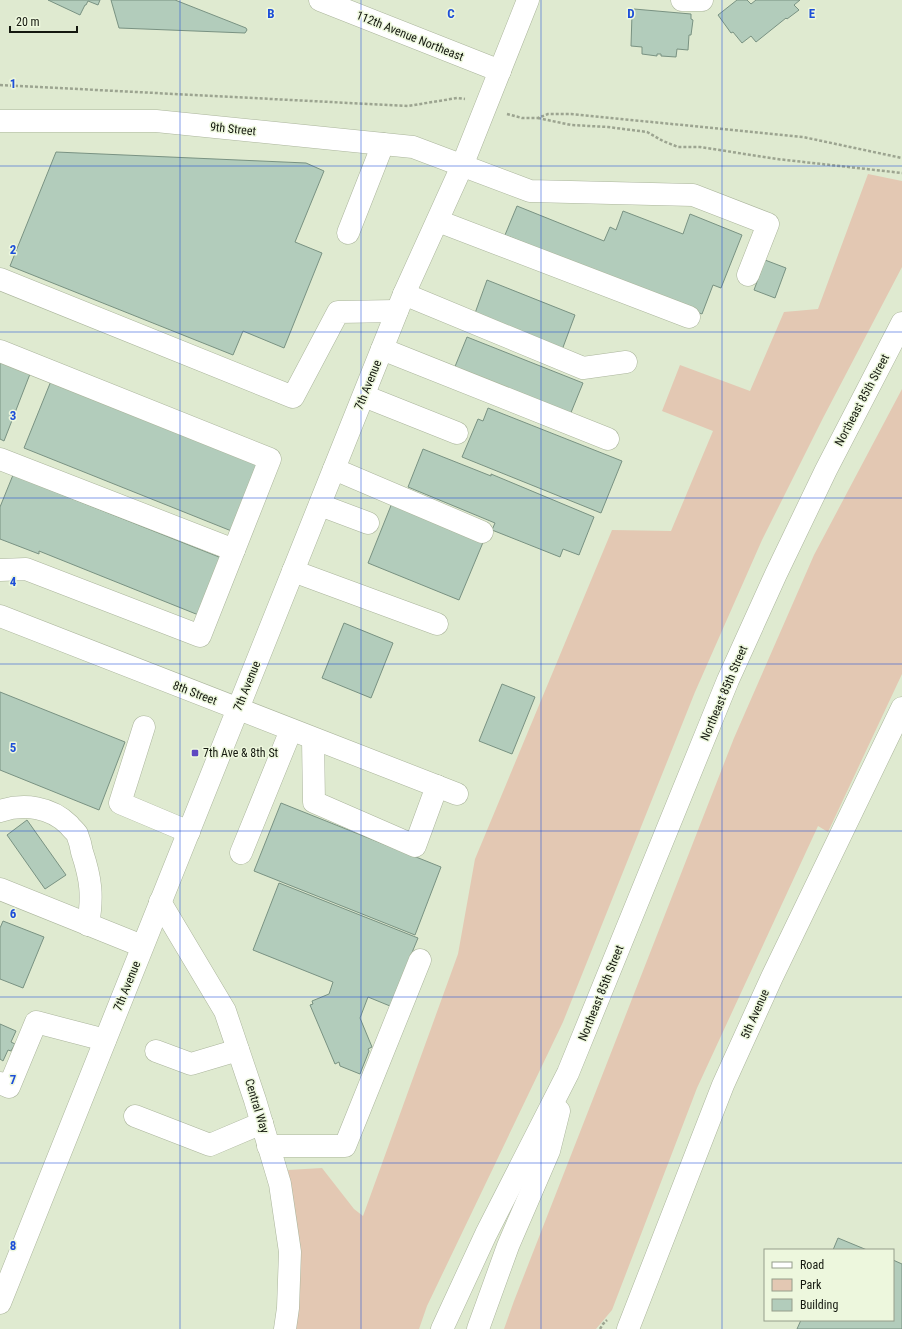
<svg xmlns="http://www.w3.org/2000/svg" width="902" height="1329" font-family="'Roboto Condensed',sans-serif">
<rect width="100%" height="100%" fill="#dfead0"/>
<g fill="#e3c8b3">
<path d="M868 174 902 181V267L823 418 762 540 695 692 563 1022 427 1306 419 1329H296L299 1266 288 1170 322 1168 354 1209 363 1216 458 954 475 859 612 530 671 531 713 431 662 411 680 365 750 391 784 312 818 309Z"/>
<path d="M902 389V674L828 832 818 826 697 1088 612 1310 596 1329H504L514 1301 734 738 814 555Z"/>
</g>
<g fill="#b2ccbb" stroke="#799282">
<path d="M48 0H100L98 5 88 1 86 5H85L80 15Z"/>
<path d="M111 0H175L246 28 247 30 245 33 119 28Z"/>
<path d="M737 0H747L751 4 756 0H800L794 5 799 10 787 19 786 18 756 42 751 36 742 43 733 32 731 33 718 15Z"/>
<path d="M634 9 691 14V19L693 20 691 35H689L688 50 677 49 676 57 661 56V54H657V56L642 54V47L631 46 632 14H634Z"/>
<path d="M56 152 306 163 324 171 295 242 322 253 284 348 243 331 233 355 10 266Z"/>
<path d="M517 206 604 241 610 227 616 230 623 211 683 234 690 214 742 235 721 288 713 285 702 314 505 235Z"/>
<path d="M765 260 786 268 775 298 754 290Z"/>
<path d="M487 280 575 315 562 350 474 316Z"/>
<path d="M467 337 583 383 570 415 454 369Z"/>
<path d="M0 362 30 374 4 441 0 439Z"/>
<path d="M51 381 261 465 234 532 24 448Z"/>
<path d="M488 408 622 461 601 513 462 457 478 419 483 421Z"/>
<path d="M423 449 491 476V474L594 517 579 555 563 549 560 557 492 530 495 523 408 487Z"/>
<path d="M13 475 224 559 201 616 39 551V554L0 539V507Z"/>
<path d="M392 503 484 540 459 600 368 563Z"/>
<path d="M344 623 393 643 371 698 322 678Z"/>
<path d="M502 684 535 697 512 754 479 741Z"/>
<path d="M0 692 125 742 99 810 0 770Z"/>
<path d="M281 803 441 867 415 935 254 871Z"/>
<path d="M27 820 66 875 45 889 7 835Z"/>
<path d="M279 883 418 938 390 1006 368 997 360 1018 372 1047 368 1049 369 1051 360 1074 340 1066 339 1062 335 1064 310 1005 313 1004 312 1001 329 994 333 982 253 950Z"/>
<path d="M3 921 44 937 23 988 0 979V928Z"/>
<path d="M0 1024 16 1031 11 1042 15 1044 11 1051 8 1050 3 1061 0 1059Z"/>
<path d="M838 1238 867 1250H833Z"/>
<path d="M893 1260 902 1264V1329H797L801 1320H893Z"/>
</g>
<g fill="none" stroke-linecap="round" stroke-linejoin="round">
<defs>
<g id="minor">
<path d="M320 0 500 71"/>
<path d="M682 0H702"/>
<path d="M0 121H156L413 147 530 191 693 195 768 224 748 275"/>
<path d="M438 221 689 317"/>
<path d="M348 233 383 144"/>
<path d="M0 279 293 397 338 312 397 311"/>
<path d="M404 294 583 368 626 362"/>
<path d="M382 349 608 439"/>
<path d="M0 351 270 459 200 636 26 569 0 570"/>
<path d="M364 396 457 433"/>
<path d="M0 459 234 550"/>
<path d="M334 469 482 532"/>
<path d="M320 505 368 523"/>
<path d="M293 571 437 624"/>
<path d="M0 616 457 794"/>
<path d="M144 727 120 803 189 832"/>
<path d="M313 739 314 802 415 846 437 786"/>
<path d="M0 811C24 803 51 807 69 825 71 828 75 831 77 834 79 839 81 846 82 852 91 879 93 896 88 925"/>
<path d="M241 853 291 730"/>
<path d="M0 889 142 946"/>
<path d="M160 902 225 1011 255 1100 280 1184 290 1252 288 1308 285 1329"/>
<path d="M156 1051 191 1064 238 1050"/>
<path d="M0 1083 9 1087 36 1022 105 1040"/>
<path d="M135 1116 210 1145 262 1123"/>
<path d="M268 1146H345L420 960"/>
<path d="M0 1303 404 294 462 166 528 0"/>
<path d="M628 1329 723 1085 772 977 902 708"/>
</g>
<g id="major">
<path d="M442 1329 486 1234 568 1073 728 680 776 574 826 470 902 323"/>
<path d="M478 1329 508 1246 549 1151 559 1111"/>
</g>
</defs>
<use href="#minor" stroke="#abb59c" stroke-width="23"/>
<use href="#major" stroke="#abb59c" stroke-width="23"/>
<g stroke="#9ca490" stroke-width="2.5" stroke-dasharray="3 2" stroke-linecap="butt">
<path d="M0 85 408 106 457 98 465 99"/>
<path d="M507 114 522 118H538L548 114H571L803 137 902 158"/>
<path d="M538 118 571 125 608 127 647 132 663 141 678 147H700L777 159 902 173"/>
<path d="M600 1329 603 1324 607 1320"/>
</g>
<use href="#minor" stroke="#fff" stroke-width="22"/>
<use href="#major" stroke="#fff" stroke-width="22"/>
</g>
<path fill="none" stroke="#1d4ed8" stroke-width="1" stroke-opacity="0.55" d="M180 0V1329M361 0V1329M541 0V1329M722 0V1329M0 166H902M0 332H902M0 498H902M0 664H902M0 831H902M0 997H902M0 1163H902"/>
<rect fill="#5f49c1" stroke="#edf7dd" stroke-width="1.5" x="191" y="749" width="8" height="8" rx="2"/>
<g text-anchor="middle" stroke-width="3" stroke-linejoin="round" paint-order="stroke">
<g font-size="12" fill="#14180f" stroke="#edf7dd">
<text transform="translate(410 36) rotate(22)" y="4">112th Avenue Northeast</text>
<text transform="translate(233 129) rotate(6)" y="4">9th Street</text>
<text transform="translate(368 385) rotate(-68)" y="4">7th Avenue</text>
<text transform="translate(862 400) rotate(-62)" y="4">Northeast 85th Street</text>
<text transform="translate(247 686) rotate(-68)" y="4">7th Avenue</text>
<text transform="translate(195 693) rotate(21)" y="4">8th Street</text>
<text transform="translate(724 693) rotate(-67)" y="4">Northeast 85th Street</text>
<text transform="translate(127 986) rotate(-68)" y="4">7th Avenue</text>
<text transform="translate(601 993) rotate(-68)" y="4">Northeast 85th Street</text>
<text transform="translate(755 1014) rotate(-66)" y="4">5th Avenue</text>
<text transform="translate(257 1106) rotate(73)" y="4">Central Way</text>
</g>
<g font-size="12" fill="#14180f" stroke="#edf7dd" text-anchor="start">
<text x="203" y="757">7th Ave &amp; 8th St</text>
</g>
</g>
<g font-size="13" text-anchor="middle" font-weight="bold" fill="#1d4ed8" stroke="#edf7dd" stroke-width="3" stroke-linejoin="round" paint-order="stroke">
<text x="271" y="18">B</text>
<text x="451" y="18">C</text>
<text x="631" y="18">D</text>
<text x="812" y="18">E</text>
<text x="13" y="88">1</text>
<text x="13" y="254">2</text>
<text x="13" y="420">3</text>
<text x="13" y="586">4</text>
<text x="13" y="752">5</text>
<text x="13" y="918">6</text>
<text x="13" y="1084">7</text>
<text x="13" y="1250">8</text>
</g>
<rect x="764" y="1249" width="130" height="72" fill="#edf7dd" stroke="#969e8b"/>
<rect x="772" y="1262" width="20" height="6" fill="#ffffff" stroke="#969e8b"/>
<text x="800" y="1269" font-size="12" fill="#14180f">Road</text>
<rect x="772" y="1279" width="20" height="12" fill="#e3c8b3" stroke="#969e8b"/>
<text x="800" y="1289" font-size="12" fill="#14180f">Park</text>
<rect x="772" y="1299" width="20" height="12" fill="#b2ccbb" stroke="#969e8b"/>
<text x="800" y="1309" font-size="12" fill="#14180f">Building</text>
<path d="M10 26v6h67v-6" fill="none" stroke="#14180f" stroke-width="2"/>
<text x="16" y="26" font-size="12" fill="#14180f" stroke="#edf7dd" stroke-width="3" paint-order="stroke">20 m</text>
</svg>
